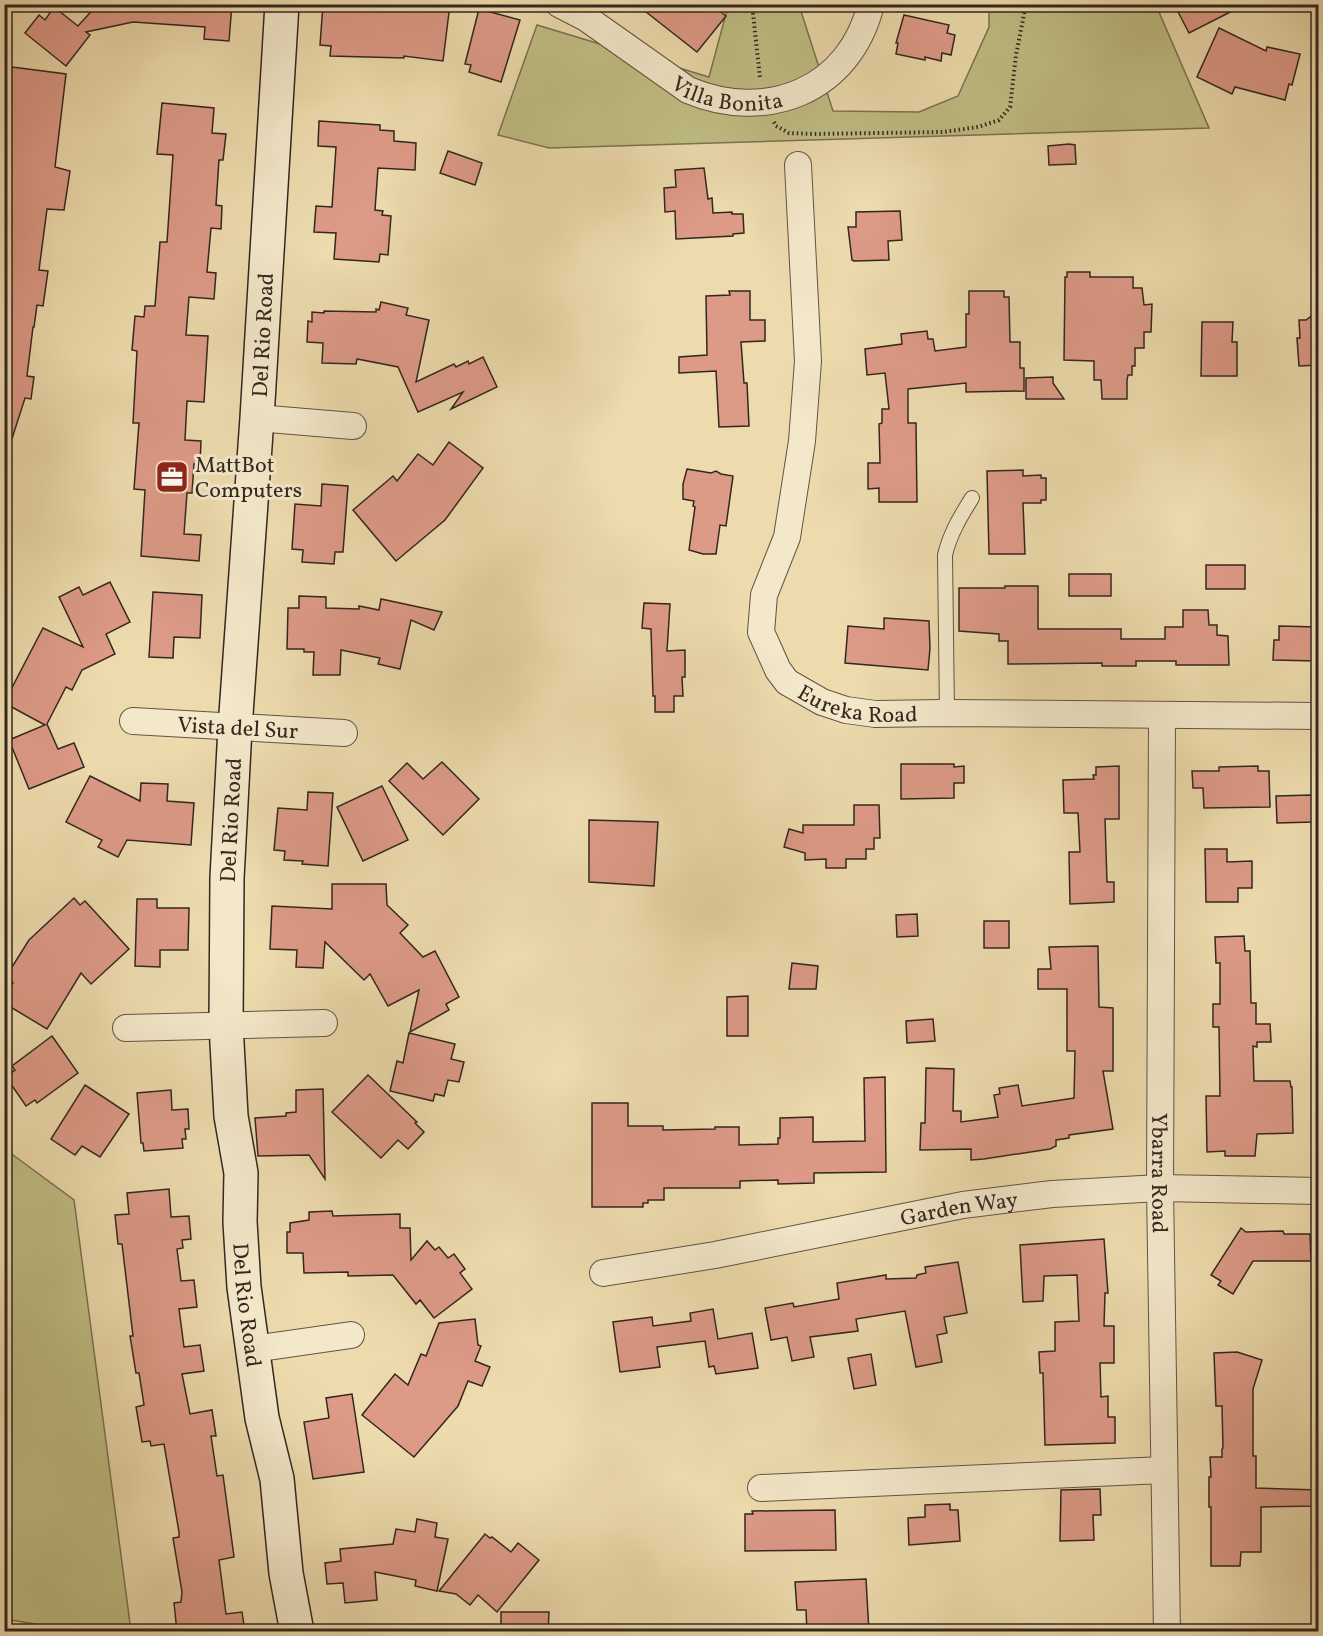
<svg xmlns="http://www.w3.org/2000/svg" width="1323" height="1636" font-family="Vollkorn,serif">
<rect width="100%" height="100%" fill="#eddbad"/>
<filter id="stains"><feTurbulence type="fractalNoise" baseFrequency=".00333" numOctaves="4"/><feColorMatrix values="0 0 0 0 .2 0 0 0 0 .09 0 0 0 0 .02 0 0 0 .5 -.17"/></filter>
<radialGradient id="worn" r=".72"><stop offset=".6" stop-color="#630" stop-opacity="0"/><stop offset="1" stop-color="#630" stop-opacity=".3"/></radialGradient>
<g fill="#c0be84" stroke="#7a7252" stroke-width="1.5">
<path d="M722 4 799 5 833 111 919 112 958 96 989 27V5H1158L1159 12 1209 128 549 148 498 135 537 25 709 77 727 10Z"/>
<path d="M5 1149 74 1200 131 1631H77L5 1619Z"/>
</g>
<g fill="#dd9a87" stroke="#332720" stroke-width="1.5">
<path d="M98 4H232L229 41 204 39 205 27 133 22 86 32 90 35 66 66 25 33 39 15 45 20 54 7 78 26Z"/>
<path d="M323 4H450L443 61 404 56V58L330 56 331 46 320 45Z"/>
<path d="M636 4H711L726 16 697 52Z"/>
<path d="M1174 4H1246L1189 33Z"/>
<path d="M479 9 520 20 501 82 469 72 471 65 465 64Z"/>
<path d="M904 15 949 25 947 33 955 35 951 55 942 53 941 61 925 57V60L896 54 898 43H896Z"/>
<path d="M1219 28 1266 51 1267 47 1300 54 1292 85 1289 84 1285 100 1235 87 1232 94 1197 77Z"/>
<path d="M12 67 66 74 55 167 70 171 64 210 47 209 39 270 48 271 43 306 37 305 34 327H33L27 376 34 377 31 399 25 398 8 451 4 450V133Z"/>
<path d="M162 103 214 108 212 133 226 134 223 160H219L216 205 222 206 221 229 211 228 207 272 216 273 214 299 189 297 186 335 208 336 204 402 187 401 185 440 201 441 200 464H194L192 493H187L184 534 201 535 199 561 141 556 145 490 134 489 139 423H133L137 351 132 350 135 316 144 317 145 306H155L160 242H167L173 155 157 154Z"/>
<path d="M319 121 380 125V130L394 131V141L416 143 415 170 378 168 375 210 383 211 382 215 391 216 388 255 380 254 379 262 334 259 336 233 314 232 316 206 332 207 336 147 318 146Z"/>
<path d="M1069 144 1075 145 1076 164 1049 165 1048 146Z"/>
<path d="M448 151 482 163 475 185 440 173Z"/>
<path d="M704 168 708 199 712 198 713 213 732 212V214H743L744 233 733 234V236L676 239 675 211 665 212 664 188 676 187 675 170Z"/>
<path d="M900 211 902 240 888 241 889 260 854 261 852 260 848 227H856V212Z"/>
<path d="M1067 272H1090V277H1133V288H1142L1144 305 1152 304 1151 332H1144V348H1135V366H1132V375H1128L1127 380V399H1102L1101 380H1094V361L1064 360 1065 277H1067Z"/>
<path d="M729 291H750V320H765V341L741 342 744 383H747L749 426 719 427 716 371 679 373V357L707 355 706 296 730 295Z"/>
<path d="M969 291H1004V297H1009L1010 342H1020V368H1024V391L966 392V383L908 389V423H916L917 502H879V488L868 489V463H880L879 424 882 423V409H889L885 373 867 375 865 349 902 344 901 334 927 331 928 339H933L935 351 966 347V314H969Z"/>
<path d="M381 302 408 308 406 315 429 320 416 382 454 364 456 367 468 361 469 364 483 357 497 387 451 409 463 392 418 412 398 367 357 359 356 364 322 363 323 343 307 342 308 321 312 322V312L324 313V311L376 312V309L379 310Z"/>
<path d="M1318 311V365L1299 366 1297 338H1300L1299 320H1306Z"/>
<path d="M1202 322H1233L1232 342H1237V376H1201Z"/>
<path d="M1053 377V383L1064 399H1026V378Z"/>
<path d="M449 442 483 468 445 520 396 561 353 510 393 476 397 481 418 454 433 465Z"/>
<path d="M687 469 711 473 716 471 721 474 733 476 726 526 720 525 716 554H703L689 550 695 507 693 506 694 501 683 499V484Z"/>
<path d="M1023 470V476L1041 475V478H1046V500H1041V503H1023L1025 554H989L987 471Z"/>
<path d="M322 484 348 486 343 552H335L334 564 302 562 303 550 292 549 295 504 321 506Z"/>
<rect x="1206" y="565" width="39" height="24"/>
<rect x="1069" y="574" width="42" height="22"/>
<path d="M110 582 130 622 106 634 115 654 82 670 72 690 66 687 47 724 58 749 74 743 84 767 29 789 9 740 45 725 4 703 43 628 83 647 59 597 79 587 83 595Z"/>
<path d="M1005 586H1038V629H1121V639H1165V627H1183V610H1208L1209 625H1217V635L1228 636 1229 665H1176V661H1136V666H1102V663L1008 664V641H999V634L959 631V588H1005Z"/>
<path d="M153 592 202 595 200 638 174 637 173 658 149 657Z"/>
<path d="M299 596 326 597V608L359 609V606L379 610 381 599 442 612 434 630 411 620 400 669 378 664 380 658 341 650 340 675H313L314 652H304V649H287L288 608H299Z"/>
<path d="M644 603 670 604 667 651 685 650V677H682L683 696H674V712H655V696H653L651 629 642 628Z"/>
<path d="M884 618 929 621 930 648 928 670 845 663 848 626 884 629Z"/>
<path d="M1279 626 1318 627V661L1273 660 1274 640H1279Z"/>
<path d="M442 762 479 799 443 835 389 781 407 763 423 779Z"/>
<path d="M901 764H954V767L964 766V783H954V798L901 799Z"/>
<path d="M1119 766V819H1105L1107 882H1114V902L1070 904 1069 852H1080L1078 813H1064L1063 780 1094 779 1093 775H1096V767Z"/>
<path d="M1258 766V771H1269L1270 807 1204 808 1203 788H1193L1192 771H1219V767Z"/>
<path d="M90 776 140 801 141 783 168 784 167 801 194 803 191 845 127 840 118 857 98 847 102 840 66 822Z"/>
<path d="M382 786 408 840 363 861 337 807Z"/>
<path d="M308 792 333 793 328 866 302 864 303 861 284 860 285 851 274 850 278 808 307 810Z"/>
<path d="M1312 795 1313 822 1277 823 1276 796Z"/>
<path d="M854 805H879L880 838H874V849H866V859H846V868H826V859L805 860V853L784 847 789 829 803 833V825H854Z"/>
<path d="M589 820 658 822 654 886 589 882Z"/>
<path d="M1205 849H1227V862L1252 861V888H1238V902H1206Z"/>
<path d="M332 884H386L387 905 408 925 400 933 423 957 435 951 459 997 446 1004 449 1010 410 1032 419 990 388 1006 370 974 364 980 325 942 323 968 296 967 297 950 270 949 272 906 332 909Z"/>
<path d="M74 898 80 905 85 901 129 949 91 984 81 973 47 1029 4 1003V997L13 983 5 978 29 940Z"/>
<path d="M137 899H157V908H189L188 950H160V967L135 966Z"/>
<path d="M917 914 918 936 897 937 896 915Z"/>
<rect x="984" y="921" width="25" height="27"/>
<path d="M1244 936 1245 951H1250L1251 1003H1256V1024H1270L1271 1042H1257V1047L1253 1046 1254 1081H1290L1291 1087H1292L1293 1133 1257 1134 1255 1156H1225V1151L1207 1152 1206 1096H1220L1219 1027H1213V1004H1220V963H1216L1215 937Z"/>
<path d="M1098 946 1099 1007 1113 1008V1071H1103L1113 1129 1069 1135V1138L1056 1140V1146L1050 1149 984 1159 971 1160V1149L920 1150 921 1123H925L926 1068 954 1069 953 1111H961V1122L998 1117 994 1095 1000 1094 999 1088 1018 1085 1022 1106 1074 1098 1075 1051H1067V989H1038V969H1051L1049 947Z"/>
<path d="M792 963 818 966 816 989H789Z"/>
<path d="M748 996V1036H727V997Z"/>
<path d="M933 1019 935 1041 907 1043 906 1021Z"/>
<path d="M409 1033 455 1044 451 1059 464 1062 459 1082 448 1080 444 1096 435 1094 433 1101 390 1091 397 1061 403 1063Z"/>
<path d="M52 1036 78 1073 37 1103 35 1100 26 1106 6 1077 15 1070 12 1066Z"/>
<path d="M368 1075 417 1122 415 1123 424 1132 408 1149 398 1140 381 1158 332 1112Z"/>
<path d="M885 1077 886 1172 814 1173V1183L778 1184V1180L740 1181V1188H664V1200H648V1203H643V1207H592V1103H628V1126H663V1130L715 1129V1127H739V1145L778 1144V1138H780V1118L813 1117V1142L865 1141 864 1078Z"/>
<path d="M85 1085 129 1114 100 1157 82 1146 75 1155 51 1139Z"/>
<path d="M323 1089 325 1179 309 1155 258 1156 255 1118 286 1116V1113L296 1112V1090Z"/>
<path d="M171 1090 172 1110 188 1109 189 1129H185L186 1139H182L183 1148 144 1151 143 1143H141L137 1093Z"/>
<path d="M169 1189 171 1217 189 1216 191 1239 182 1240 183 1248 177 1249 181 1281 194 1280 197 1307 179 1309 184 1347 200 1345 204 1371 182 1374 190 1414 212 1410 216 1436H211L217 1476 223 1475 234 1557 219 1560 226 1614 242 1612 245 1632H177L174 1603 181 1602 182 1592 173 1538 179 1537V1532L164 1444 151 1446 150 1441 142 1442 136 1407 144 1405 139 1373H136L130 1336H133L122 1244H118L115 1215 129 1214 127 1193Z"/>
<path d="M332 1211 333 1216 400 1214V1228H410L411 1260 427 1241 435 1250 439 1247 448 1258 454 1254 465 1269 460 1273 472 1289 434 1318 420 1300 416 1304 393 1275 348 1276V1272L304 1273 303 1253H287V1232H290V1223L309 1220V1212Z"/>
<path d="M1241 1228 1246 1232 1283 1231 1284 1234H1310L1311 1261H1253L1233 1294 1218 1285 1221 1281 1211 1275Z"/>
<path d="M1104 1239 1108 1293H1105L1104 1326H1114V1363H1100L1101 1397 1108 1396V1417H1115V1443L1045 1445 1043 1373H1040L1039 1352 1055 1351V1322L1079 1321 1077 1275 1044 1276 1043 1301 1023 1302 1020 1245Z"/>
<path d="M958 1262 967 1313 944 1317 947 1333 937 1335 942 1362 916 1367 905 1311 856 1319 858 1331 810 1337 814 1357 792 1361 787 1337 771 1340 765 1308 793 1303 794 1307 839 1299 837 1283 886 1275V1279L916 1278 917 1275 926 1273 925 1267Z"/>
<path d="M713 1309 718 1339 752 1333 758 1368 716 1374 714 1366 709 1367 705 1341 657 1347 660 1367 620 1372 613 1322 652 1317 653 1326 691 1321 690 1313Z"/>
<path d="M475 1319 478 1345 481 1346 475 1361 490 1367 482 1386 468 1381 458 1406 414 1457 362 1415 395 1374 408 1385 421 1354 426 1356 439 1323Z"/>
<path d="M1237 1352 1262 1360 1253 1389V1456H1256V1488L1318 1490V1506L1261 1507V1552H1241L1240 1566H1211V1507H1209V1477H1211L1210 1457H1222V1449L1223 1448 1222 1406H1216L1214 1353Z"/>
<path d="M871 1354 876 1385 854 1389 848 1358Z"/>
<path d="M352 1394 364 1472 313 1479 304 1422 329 1418 326 1398Z"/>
<path d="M1100 1489 1101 1515H1093L1094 1540 1060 1541 1061 1490Z"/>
<path d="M950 1504V1510H958L960 1541 909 1545 908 1518 925 1517V1505Z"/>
<path d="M835 1510 836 1550 745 1551V1514H753L752 1511Z"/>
<path d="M417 1519 437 1523 435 1537 448 1539 437 1591 415 1586 416 1580 375 1572 377 1600 345 1603 343 1583 327 1584 325 1563 341 1561 340 1549 393 1544 396 1529 415 1532Z"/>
<path d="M485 1534 490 1538 492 1537 511 1552 518 1543 539 1560 497 1612 478 1595 470 1605 456 1594 439 1591Z"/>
<path d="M866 1579 869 1632H807L806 1610H797L795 1582Z"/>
<path d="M501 1612H549L548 1632H501Z"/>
</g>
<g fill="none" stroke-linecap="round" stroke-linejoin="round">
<defs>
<path id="service" d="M947 713 945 555C950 534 960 517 972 498"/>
<g id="minor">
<path id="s1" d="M559 4 586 18 688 90C766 123 850 91 871 4"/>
<path id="s2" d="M798 165 808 361 802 441 787 537 764 595 761 632 778 670 787 682 822 702 846 710 875 714 944 713 1318 716"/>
<path d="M257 418 353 426"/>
<path id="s3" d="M1162 715 1160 1188 1167 1632"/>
<path id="s4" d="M133 721 344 733"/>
<path d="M126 1028 324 1023"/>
<path id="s5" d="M603 1273 715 1255 963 1205 1052 1194 1160 1188 1318 1191"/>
<path d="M254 1349 351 1335"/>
<path d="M761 1488 1164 1470"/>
</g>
<g id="secondary">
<path id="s6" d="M282 4 257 418 235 728 227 878 226 1025 231 1116 241 1173 240 1222 244 1287 262 1418 277 1479 286 1573 297 1632"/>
</g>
</defs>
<use href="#service" stroke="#625443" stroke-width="16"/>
<use href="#minor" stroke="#625443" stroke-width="28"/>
<use href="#secondary" stroke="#332720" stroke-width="36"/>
<g stroke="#332720" stroke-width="4" stroke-dasharray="1.5 3" stroke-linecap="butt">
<path d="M752 4 760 78"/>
<path d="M774 122 776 126 789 133 814 134 943 132 978 127 999 120 1010 107 1016 55 1026 4"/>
</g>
<use href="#service" stroke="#f3e8ca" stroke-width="14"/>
<use href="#minor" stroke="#f3e8ca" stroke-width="26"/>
<use href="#secondary" stroke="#f3e8ca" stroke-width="33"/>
</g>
<defs>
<symbol id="office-square" viewBox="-11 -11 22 22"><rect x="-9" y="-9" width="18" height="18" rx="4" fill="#8f2418" stroke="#f3e8ca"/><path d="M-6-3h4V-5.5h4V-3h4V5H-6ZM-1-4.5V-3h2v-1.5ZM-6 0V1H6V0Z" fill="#fff"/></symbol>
</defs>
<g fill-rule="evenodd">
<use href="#office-square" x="153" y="458" width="38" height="38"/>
</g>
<g text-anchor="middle" stroke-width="6" stroke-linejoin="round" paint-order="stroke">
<g font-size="22" fill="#332720" stroke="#f3e8ca">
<text dy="8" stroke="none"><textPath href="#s1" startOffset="195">Villa Bonita</textPath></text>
<text transform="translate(262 335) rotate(-87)" y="8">Del Rio Road</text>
<text dy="8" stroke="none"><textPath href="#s2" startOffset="606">Eureka Road</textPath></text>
<text dy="8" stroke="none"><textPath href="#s4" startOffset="105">Vista del Sur</textPath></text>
<text transform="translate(230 820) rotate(-87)" y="8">Del Rio Road</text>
<text dy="8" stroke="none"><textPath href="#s3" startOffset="458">Ybarra Road</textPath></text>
<text dy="8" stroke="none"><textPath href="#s5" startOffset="362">Garden Way</textPath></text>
<text dy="8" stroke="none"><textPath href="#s6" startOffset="1304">Del Rio Road</textPath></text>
</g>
<g font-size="22" fill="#332720" stroke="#f3e8ca" text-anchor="start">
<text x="195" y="472">MattBot<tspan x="195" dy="25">Computers</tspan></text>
</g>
</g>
<rect width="1323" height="1636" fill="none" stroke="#eddbad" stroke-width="24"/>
<rect x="6" y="6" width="1311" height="1624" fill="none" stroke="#332720" stroke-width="3"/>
<rect x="12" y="12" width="1299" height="1612" fill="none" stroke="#332720" stroke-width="1.5"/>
<rect width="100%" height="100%" filter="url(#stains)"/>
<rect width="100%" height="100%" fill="url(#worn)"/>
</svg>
